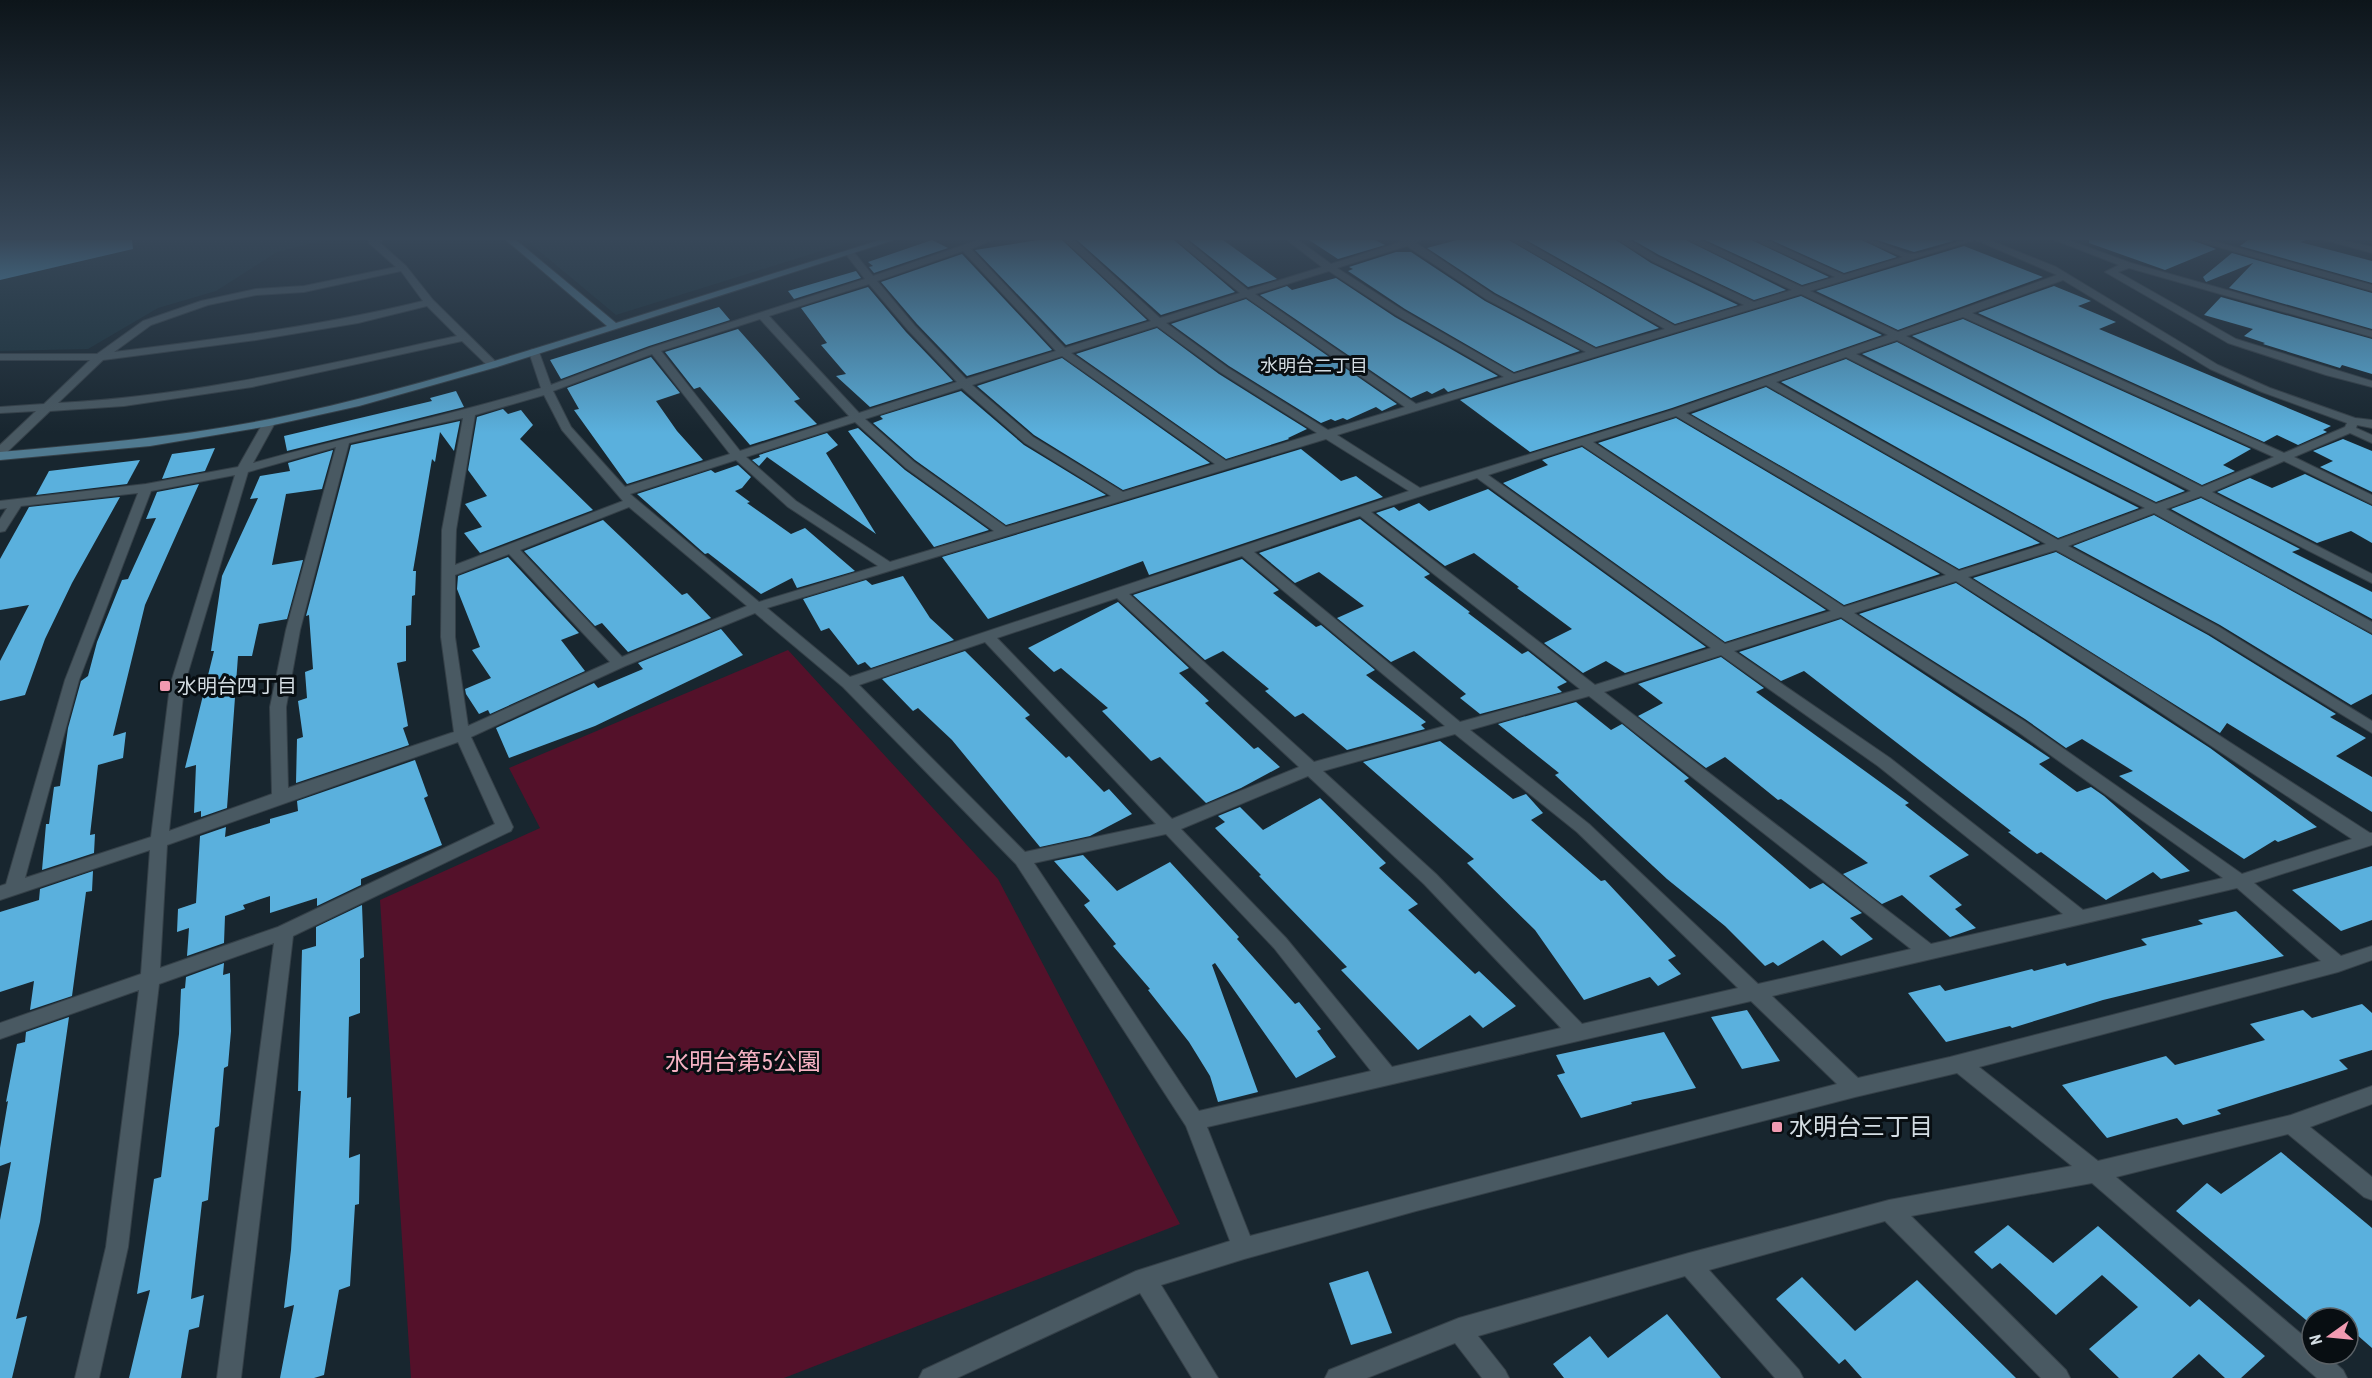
<svg xmlns="http://www.w3.org/2000/svg" width="2372" height="1378" font-family="'Roboto Condensed','Noto Sans JP',sans-serif">
<rect width="100%" height="100%" fill="#18262f"/>
<g fill="#1b323c">
<path d="M0 240H325L277 252 216 291 158 308 88 349 0 351Z"/>
<path d="M526 240H856L616 315Z"/>
</g>
<path fill="#54112a" d="M788 650 998 879 1180 1224 784 1378H411L380 900 540 828 509 768Z"/>
<g fill="#5ab0dd">
<path d="M0 240H132L133 249 0 280Z"/>
<path d="M932 240 948 248 874 273 869 267 873 266 868 262Z"/>
<path d="M1038 240H1062L1147 320 1066 345 975 250Z"/>
<path d="M1077 240H1174L1235 292 1161 315Z"/>
<path d="M1189 240H1223L1277 279 1248 287Z"/>
<path d="M1309 240H1375L1385 245 1338 259Z"/>
<path d="M1457 240H1509L1659 328 1596 347 1495 293 1427 248Z"/>
<path d="M1526 240H1616L1651 263 1738 305 1675 324Z"/>
<path d="M1633 240H1686L1786 290 1754 300 1659 255Z"/>
<path d="M1705 240H1752L1829 277 1802 285Z"/>
<path d="M1771 240H1862L1897 257 1844 273Z"/>
<path d="M1877 240H1949L1953 241 1914 252Z"/>
<path d="M2089 240H2192L2216 249 2165 270 2089 243Z"/>
<path d="M2248 240H2306L2300 242 2372 261V283L2240 246Z"/>
<path d="M1964 246 2043 277 1898 330 1816 291Z"/>
<path d="M1396 252H1411L1485 301 1580 351 1514 372 1405 309 1348 271 1353 269 1349 267Z"/>
<path d="M2232 253 2372 293V329L2229 288 2253 263 2206 282 2203 277Z"/>
<path d="M962 254 1052 350 967 376 917 324 881 282Z"/>
<path d="M856 271 861 278 794 299 788 291Z"/>
<path d="M1336 278 1395 317 1498 376 1448 392 1444 388 1432 394 1427 391 1411 398 1260 295 1287 286 1292 290Z"/>
<path d="M2054 286 2091 301 2078 306 2116 322 2099 329 2331 426 2323 430 2327 432 2298 445 2277 435 2264 442 1978 313Z"/>
<path d="M868 287 906 332 953 381 870 407 836 376 846 374 821 345 827 343 801 308Z"/>
<path d="M1801 296 1882 335 1672 408 1530 452 1460 400Z"/>
<path d="M2221 297 2372 339V374L2342 365 2340 368 2263 344 2265 343 2244 336 2253 329 2204 315Z"/>
<path d="M1246 299 1397 404 1382 411 1376 407 1347 420 1343 418 1335 421 1331 419 1321 423 1229 366 1171 324Z"/>
<path d="M719 307 730 320 649 346 561 379 550 360Z"/>
<path d="M1963 319 2251 449 2223 465 2235 471 2202 485 1912 336Z"/>
<path d="M1157 328 1219 374 1307 429 1288 438 1289 439 1226 459 1076 354Z"/>
<path d="M738 329 800 399 794 401 817 424 750 445 700 387 694 389 665 352Z"/>
<path d="M1897 342 2185 491 2156 502 1862 354Z"/>
<path d="M651 357 680 393 656 401 677 431 703 460 627 484 574 410 579 409 567 388Z"/>
<path d="M1062 358 1210 463 1123 490 1034 435 977 386Z"/>
<path d="M1846 359 2139 508 2058 538 1781 382Z"/>
<path d="M1766 387 2040 543 1959 569 1691 414Z"/>
<path d="M456 391 464 407 287 451 284 436 432 401 430 398Z"/>
<path d="M961 391 1024 445 1106 495 1006 525 915 460 873 423 883 419 880 416Z"/>
<path d="M503 409 508 414 521 410 533 425 520 439 593 510 480 553 464 533 482 527 465 504 487 496 468 470 477 417Z"/>
<path d="M1676 418 1940 574 1844 605 1598 443Z"/>
<path d="M460 421 454 451 440 432 435 462 432 459 413 571H416L415 595 412 596 411 625 406 626V661L397 663 408 726 403 728 409 745 296 783 297 739 303 737 298 701 307 698 305 672 313 669 309 615 306 616 351 445Z"/>
<path d="M858 428 905 470 989 530 934 547 848 431Z"/>
<path d="M827 433 838 445 826 453 876 534 767 457 759 466 752 460 760 457 759 455Z"/>
<path d="M2343 439 2372 451V492L2320 467 2333 461 2313 451Z"/>
<path d="M1582 447 1826 610 1725 642 1503 483 1548 465 1542 460Z"/>
<path d="M215 448 205 471 162 479 172 454Z"/>
<path d="M1301 449 1341 481 1356 476 1383 497 1149 575 1143 561 988 619 942 557Z"/>
<path d="M333 450 322 489 286 494 272 565 303 560 287 619 259 624 252 656H238L227 808 201 817V811L194 813 196 765 185 768 214 651H211L222 576 258 498 250 499 260 476 290 471 288 463Z"/>
<path d="M140 460 127 484 36 495 49 471Z"/>
<path d="M738 465 751 477 742 488 735 491 750 502 747 503 791 534 805 528 855 571 797 588 792 578 761 594 708 553 705 554 637 494 711 470 715 473Z"/>
<path d="M2305 474 2372 506V543L2351 531 2317 543 2217 492 2250 478 2272 488Z"/>
<path d="M199 484 145 605 113 736 126 732 123 758 98 765 90 835 95 834 94 853 42 870 46 824H49L54 787 60 786 68 728 81 681 88 676 97 642 122 580 128 579 156 518 146 519 157 492Z"/>
<path d="M1488 489 1706 647 1625 673 1606 661 1583 673 1544 643 1572 629 1517 588 1519 587 1474 553 1445 566 1376 513 1394 507 1399 511 1419 503 1429 511Z"/>
<path d="M120 497 72 583 45 639 25 695 0 701V661L29 605 0 610V559L29 507Z"/>
<path d="M2201 498 2300 549 2292 552 2372 592V619L2171 509Z"/>
<path d="M2154 515 2372 635V694L2351 705 2220 625 2073 546Z"/>
<path d="M1360 519 1430 574 1424 577 1470 612 1468 613 1522 654 1528 651 1567 682 1557 687 1562 692 1480 714 1460 698 1466 694 1414 651 1391 662 1337 618 1364 606 1319 572 1295 583 1259 553Z"/>
<path d="M603 520 682 595 687 593 711 618 628 652 602 623 595 626 524 551Z"/>
<path d="M2056 552 2208 635 2336 714 2330 717 2366 738 2336 756 2372 777V812L2227 723 2220 733 1973 578Z"/>
<path d="M508 557 579 633 561 640 585 671 490 714 488 710 479 714 466 694 465 689 491 678 472 650 480 647 457 589 458 576Z"/>
<path d="M1242 559 1279 590 1273 593 1316 627 1321 625 1375 670 1366 675 1426 722 1421 725 1425 729 1347 750 1303 713 1295 717 1265 691 1269 689 1223 651 1205 660 1133 595Z"/>
<path d="M903 576 930 618 954 640 871 668 865 662 858 665 829 628 821 631 803 599 866 580 872 585Z"/>
<path d="M1956 583 2210 748 2317 827 2278 842 2275 840 2244 859 2119 776 2133 771 2082 739 2066 748 2025 719 1859 614Z"/>
<path d="M1118 602 1189 668 1179 673 1209 701 1205 703 1254 749 1258 747 1280 767 1241 788 1206 803 1160 757 1151 761 1102 711 1108 708 1061 668 1054 672 1028 648Z"/>
<path d="M1841 619 2050 758 2039 764 2077 792 2091 787 2104 796 2190 871 2161 879 2153 872 2106 900 2041 852 2037 854 2008 832 2011 831 1804 671 1781 681 1739 652Z"/>
<path d="M721 629 743 655 595 726 509 758 496 728 594 683 598 688 643 669 638 663Z"/>
<path d="M965 651 1030 715 1025 718 1066 758 1069 756 1104 792 1109 789 1132 814 1090 836 1040 847 952 740 918 708 913 711 882 679Z"/>
<path d="M1721 657 1764 688 1756 692 1909 803 1905 805 1969 855 1929 876 1962 905 1955 909 1976 928 1950 937 1902 895 1882 904 1843 874 1868 863 1781 799 1778 800 1725 757 1706 768 1638 716 1663 703 1638 684Z"/>
<path d="M1576 702 1611 730 1622 724 1689 778 1684 781 1810 889 1823 883 1862 913 1850 918 1873 939 1841 956 1823 940 1778 966 1773 962 1765 966 1725 926 1667 879 1555 775 1559 773 1498 724Z"/>
<path d="M1440 741 1513 799 1526 794 1543 813 1531 820 1601 881 1605 880 1676 956 1668 960 1681 974 1658 986 1650 977 1584 1000 1535 930 1467 863 1474 859 1363 762Z"/>
<path d="M415 760 428 796 424 798 442 845 361 879V885L317 906V898L270 913V896L243 905 245 909 225 916 224 943 187 956 189 928 177 932 178 909 196 903 200 836 226 827 225 837 270 823V819L298 811 297 801Z"/>
<path d="M1320 798 1386 863 1379 868 1418 904 1408 910 1475 974 1479 971 1516 1006 1483 1028 1470 1015 1418 1050 1341 970 1347 967 1259 876 1261 875 1215 828 1225 822 1218 816 1240 807 1263 830Z"/>
<path d="M1083 855 1117 891 1170 862 1239 937 1237 939 1295 1004 1299 1002 1321 1029 1317 1031 1336 1057 1296 1078 1215 963 1212 965 1258 1092 1218 1102 1210 1076 1189 1042 1148 990 1150 989 1113 946 1116 944 1084 905 1090 901 1054 861Z"/>
<path d="M2372 866V920L2341 931 2292 890Z"/>
<path d="M93 871 92 891 86 892 72 996 30 1010 34 981 0 992V912L39 900 40 889Z"/>
<path d="M362 905 364 957 360 959V1013L349 1017 347 1098 351 1097 349 1158 360 1154 359 1204 355 1205 350 1286 339 1290 324 1375 314 1378H280L294 1305 284 1308 291 1250 301 1091H298L302 950 316 946V927Z"/>
<path d="M2236 911 2284 956 2103 1000 2012 1028 2010 1026 1946 1042 1908 993 1940 985 1945 991 2032 969 2034 971 2065 963 2067 966 2147 945 2141 939 2203 924 2198 920Z"/>
<path d="M224 963 223 975 230 973 231 1031 228 1066 224 1068 219 1126 215 1128 208 1200 202 1202 191 1299 204 1295 199 1327 189 1330 181 1378H129L150 1290 137 1294 154 1179 161 1177 179 1034 181 989 185 988 186 977Z"/>
<path d="M2362 1004 2372 1013V1050L2339 1060 2348 1069 2217 1110 2221 1114 2183 1125 2177 1118 2107 1138 2062 1085 2166 1056 2175 1065 2265 1040 2250 1024 2303 1010 2312 1018Z"/>
<path d="M1747 1010 1780 1061 1742 1069 1711 1017Z"/>
<path d="M69 1017 40 1222 16 1319 27 1316 12 1378H0V1220L11 1162 0 1166V1148L8 1101 6 1102 17 1044 25 1042 26 1032Z"/>
<path d="M1664 1032 1696 1088 1631 1102 1632 1104 1581 1118 1557 1075 1565 1073 1556 1055Z"/>
<path d="M2281 1152 2372 1228V1348L2348 1327V1318H2312V1325L2176 1211 2207 1183 2221 1194Z"/>
<path d="M2008 1225 2053 1263 2098 1226 2190 1307 2199 1299 2265 1356 2241 1378H2225L2199 1354 2172 1378H2119L2089 1349 2138 1307 2102 1275 2056 1315 2000 1263 1992 1269 1974 1252Z"/>
<path d="M1368 1271 1392 1333 1351 1345 1329 1283Z"/>
<path d="M1802 1277 1855 1331 1917 1280 2016 1378H1862L1845 1359 1839 1364 1776 1299Z"/>
<path d="M1667 1314 1721 1378H1564L1553 1364 1590 1336 1608 1358Z"/>
</g>
<g fill="none" stroke-linecap="round" stroke-linejoin="round">
<defs>
<g id="street">
<path d="M368 240H383L379 242 406 266 433 300 497 363V367H489L462 341 252 387 124 406 50 411 4 455 0 456V445L36 411 0 413V407L44 404 90 360H0V354H97L143 321 201 301 256 289 304 286 396 267 369 243ZM401 271 423 301C321 326 218 339 114 352L151 325 208 305 256 295 304 292ZM427 306 457 336C323 365 195 396 58 403L103 360 256 340 358 323Z"/>
<path d="M979 240H992L971 249 1065 348 1151 321 1064 240H1074L1160 318 1240 293 1176 240H1186L1248 290 1322 267 1287 240H1298L1331 264 1401 242 1400 240H1421L1416 243 1494 295 1596 349 1665 329 1511 240H1522L1675 326 1744 305 1652 261 1618 240H1629L1658 257 1754 302 1792 290 1688 240H1700L1802 287 1835 277 1754 240H1766L1844 275 1903 257 1864 240C1882 240 1902 255 1914 254 1934 252 1952 240 1974 240L1810 291 1898 332 2057 275 1976 240H1989L2056 267 2218 365 2270 388 2355 418 2372 420V428L2357 425 2356 428 2372 435V443L2350 433 2294 457 2372 495V504L2284 461 2212 492 2372 574V583L2201 496 2166 509 2372 622V633L2154 513 2068 546 2219 627 2372 721V733L2209 633 2056 550 1968 577 2152 692 2370 833H2372V845L2254 883 2341 956 2372 946V960L2338 972 1979 1067 2098 1161 2291 1115 2372 1086V1104L2310 1127 2372 1177V1200L2364 1197 2288 1134 2116 1177 2312 1343V1354H2325L2343 1370 2347 1378H2317L2092 1183 1911 1216 2066 1370 2070 1378H2041L1885 1221 1709 1270 1799 1370 1803 1378H1775L1685 1276 1478 1336 1505 1370 1509 1378H1482L1455 1343 1367 1378H1325L1329 1370 1459 1318 1689 1253 1889 1200 2072 1166 1957 1073 1855 1097 1416 1211 1244 1259 1161 1285 1218 1378H1192L1140 1293 957 1378H919L923 1370 1136 1271 1230 1241 1186 1126 1016 864 843 687 755 613 625 666 471 737 513 827 511 831 293 936 241 1378H217L274 943 159 984 128 1247 99 1378H75L106 1247 139 990 0 1039V1023L141 974 150 850 0 900V886L6 884 65 680 138 493 21 506 5 531 0 532V519L7 508 0 509V501L146 484 238 467 263 423 269 420 275 423 253 463C348 436 446 417 541 388L529 352 530 350 534 349 539 352 551 385 650 348 865 279 845 253 847 251H853L873 276ZM1407 246 1486 299 1586 352 1514 374 1404 311 1337 268ZM963 251 1056 351 966 379 915 326 877 281ZM1329 271 1396 315 1504 377 1416 404 1255 294ZM2063 280 2210 369 2262 392 2347 423 2345 427 2284 453 1972 313ZM869 284 908 330 957 382 859 413 769 316ZM1801 294 1888 335 1673 410 1420 488 1337 435ZM1246 297 1405 407 1328 430 1228 368 1166 323ZM1963 317 2274 457 2202 487 1906 336ZM760 319 849 416 740 451 661 351ZM1157 326 1220 372 1317 433 1226 461 1071 353ZM1897 340 2191 491 2156 504 1856 354ZM652 354 730 454 625 487 571 427 553 391ZM1062 356 1215 464 1123 492 1033 437 972 385ZM1846 357 2145 508 2058 540 1776 382ZM1766 385 2046 544 1959 571 1686 413ZM962 388 1025 443 1111 496 1006 527 914 462 865 419ZM544 395 562 430 623 501 455 565 456 530 475 415ZM1676 416 1946 575 1844 607 1593 442ZM463 418 442 530 441 637 454 732 288 788 286 707 300 630 349 443ZM855 422 906 468 994 531 890 562 796 501 746 457ZM1326 439 1409 491 850 677 767 608ZM1582 445 1831 611 1725 644 1488 475ZM336 447 286 630 270 707 272 794 169 831 184 686 248 472ZM736 460 788 507 878 566 759 602 630 494ZM235 475 170 686 151 837 25 878 79 680 151 491ZM1477 478 1711 648 1595 685 1371 512ZM629 507 747 606 622 657 520 550ZM1360 516 1580 689 1460 722 1254 552ZM509 554 610 662 468 726 455 637V575ZM1242 556 1445 726 1314 762 1129 594ZM1956 581 2142 700 2352 839 2242 874 2024 721 1854 613ZM1117 598 1299 767 1172 819 997 638ZM1841 617 2014 729 2223 878 2083 910 1890 758 1734 651ZM985 642 1156 824 1025 852 859 685ZM1721 655 1878 766 2063 914 1931 944 1604 692ZM1589 696 1911 949 1758 984 1589 824 1470 730ZM1455 734 1577 832 1738 988 1582 1024 1436 874 1323 771ZM458 742 495 824 278 927 160 968 167 845ZM1308 776 1424 884 1561 1028 1392 1067 1286 938 1181 829ZM1166 834 1274 948 1371 1071 1199 1111 1034 863ZM2237 888 2321 961 1950 1057 1858 1078 1772 996ZM1751 1001 1837 1084 1250 1236 1207 1127Z"/>
<path d="M2055 240H2068L2131 263 2372 331V337L2129 268 2118 272 2236 339 2372 381V387L2326 375 2228 343 2105 272 2119 265Z"/>
<path d="M2194 240H2209L2372 285V291Z"/>
<path d="M2325 240H2341L2372 247V253Z"/>
</g>
<path id="secondary" d="M506 240H516L616 323 880 240H894L497 367 359 406 269 426 150 446 0 460V452C90 444 181 437 270 419 385 396 496 361 607 326Z"/>
</defs>
<use href="#street" stroke="#354048" stroke-width="2"/>
<use href="#secondary" stroke="#354048" stroke-width="2"/>
<use href="#street" fill="#495962" fill-rule="evenodd"/>
<use href="#secondary" fill="#507a90" fill-rule="evenodd"/>
</g>
<linearGradient id="sky" x2="0" y2="1"><stop stop-color="#0d151a"/><stop offset="0.55" stop-color="#374758"/><stop offset="1" stop-color="#374758" stop-opacity="0"/></linearGradient>
<rect width="2372" height="433" fill="url(#sky)"/>
<g fill="#f19ab1" stroke="#080e12" stroke-width="2">
<rect x="159" y="680" width="12" height="12" rx="3"/>
<rect x="1771" y="1121" width="12" height="12" rx="3"/>
</g>
<g text-anchor="middle" stroke-width="6" stroke-linejoin="round" paint-order="stroke">
<g font-size="18" fill="#d4dde3" stroke="#080e12">
<text x="1314" y="372">水明台二丁目</text>
</g>
<g font-size="20" fill="#d4dde3" stroke="#080e12" text-anchor="start">
<text x="177" y="693">水明台四丁目</text>
</g>
<g font-size="24" fill="#f6b2c3" stroke="#080e12">
<text x="743" y="1070">水明台第5公園</text>
</g>
<g font-size="24" fill="#d4dde3" stroke="#080e12" text-anchor="start">
<text x="1789" y="1135">水明台三丁目</text>
</g>
</g>
<g transform="translate(2330 1336) rotate(255)"><circle r="28" fill="#080e12" stroke="#5a6166" stroke-width="1.5"/>
<path d="M0-4.5L10 22L0 15L-10 22Z" fill="#f19ab1"/>
<text y="-9" font-size="16" font-weight="bold" text-anchor="middle" fill="#d4dde3">N</text>
</g>
</svg>
